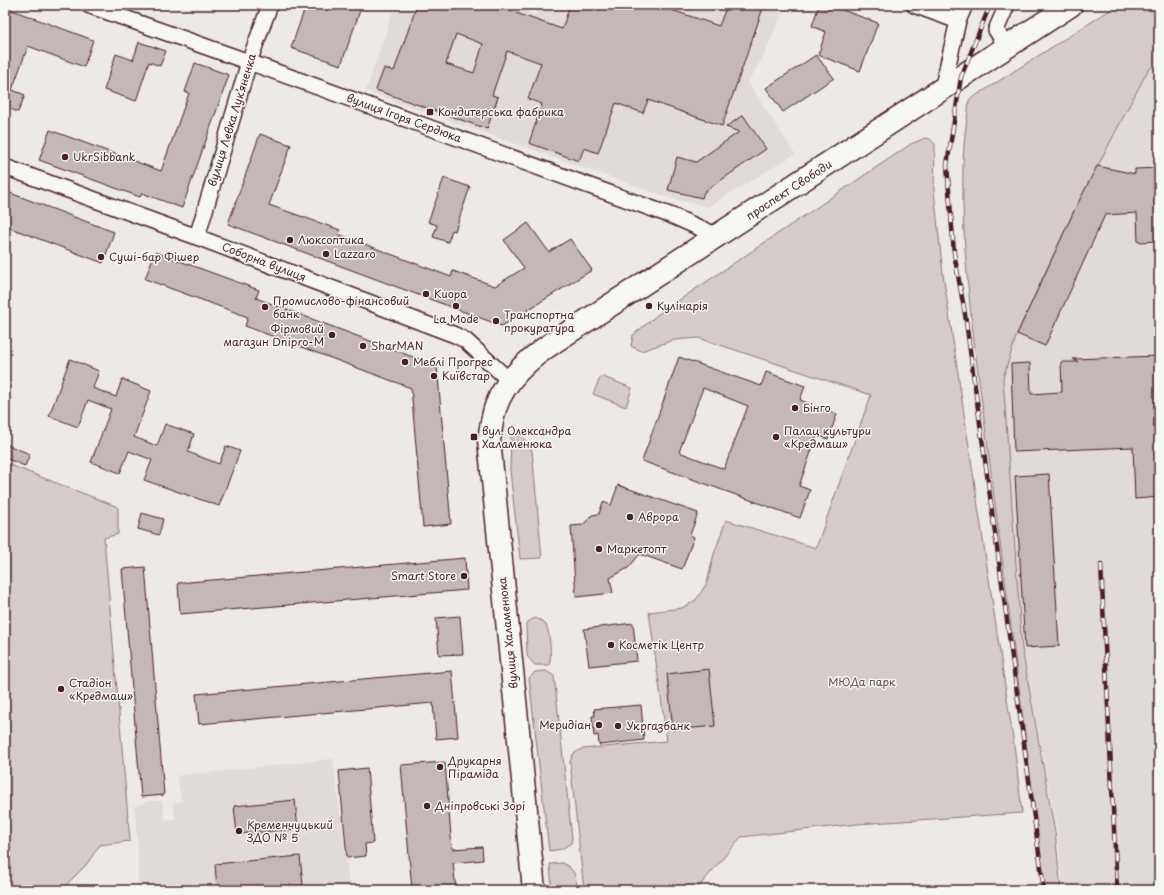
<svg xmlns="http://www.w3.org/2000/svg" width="1164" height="895" font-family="'Playpen Sans',sans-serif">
<rect width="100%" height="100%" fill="#ece9e6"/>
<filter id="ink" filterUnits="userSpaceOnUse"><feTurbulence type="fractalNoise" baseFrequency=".025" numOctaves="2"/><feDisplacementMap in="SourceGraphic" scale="8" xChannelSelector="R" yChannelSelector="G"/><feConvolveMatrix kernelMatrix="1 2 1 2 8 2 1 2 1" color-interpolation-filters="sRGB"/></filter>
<g filter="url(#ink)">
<g fill="#e0dad8">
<path d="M395 5H505L536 15 539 5H785L764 55 748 82 795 154 708 207 670 198 366 91Z"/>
<path d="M1159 66V890H1063L1057 829 1022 649 1003 378 1017 334 1074 211 1148 70 1152 67Z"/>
<path d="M333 759 350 890H138V847L134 807 148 801H162L165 820 175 819 173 803 182 801 177 776Z"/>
</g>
<g fill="#d4cbca" stroke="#8f757a">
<path d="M1118 5H1159V66L1152 67 1148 70 1074 211 1017 334 1003 378 1022 649 1055 832 1061 890H1044C1027 740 1006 592 987 442 975 346 958 241 964 144 965 130 968 115 969 100Z"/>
<path d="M925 138 930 139 935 144 934 191 943 274 1015 752 1022 813 857 824 741 837 696 890H584L570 762 573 754 582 749 667 741 649 612 682 608 696 600 707 583 714 554 726 520 816 548 871 395 699 338 674 340 641 351 631 346 633 335 657 315 911 144Z"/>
<path d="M601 376 632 388 626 407 593 394Z"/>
<path d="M511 433C522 436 527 440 532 451L542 558 520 559 510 471Z"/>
<path d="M5 463 118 507V534L104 538 130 841 100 845 86 865 61 890H5Z"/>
<path d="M535 618C540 620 544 621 546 625 550 632 552 657 549 665H535L527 656 526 623Z"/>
<path d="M546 671 554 676 572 838 571 843 562 849 549 851 529 678 535 672Z"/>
<path d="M562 863C575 869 576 876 577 890H552L550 864Z"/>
</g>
<g fill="#c4b7b7" stroke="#4a1f2b" fill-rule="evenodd">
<path d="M306 5H362L341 65 291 48Z"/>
<path d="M417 5H493L562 29 570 5H657L719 26 727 5H764L722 126 648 100 643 113 616 103 598 153 584 148 579 161 529 143 542 104 528 99 541 63 507 51 492 95 498 97 487 129 376 90 384 68 394 71ZM456 34 483 44 474 73 446 64Z"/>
<path d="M819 5H829L878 23 860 71 818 55 826 32 812 26Z"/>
<path d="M9 9 93 40 84 67 28 46 12 90 25 95 18 112 5 107V20Z"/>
<path d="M139 42 166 51 160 66 149 62 136 101 104 90 116 54 133 60Z"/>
<path d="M816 55 834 78 783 112 766 88Z"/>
<path d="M195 63 229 75 182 208 142 193 140 197 39 160 50 130 161 171 189 93 185 92Z"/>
<path d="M743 115 766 149 704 192 702 198 668 190 677 157 696 162 739 132 726 127Z"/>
<path d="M260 134 291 145 269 205 340 230 338 234 451 277 453 271 495 286 524 268 504 240 528 223 549 252 570 239 592 270 502 326 228 224Z"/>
<path d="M1097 166 1135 174V169L1159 168V241L1138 242 1137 213 1105 215 1045 346 1017 334 1074 211Z"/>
<path d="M444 178 470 187 455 231 452 230 448 242 433 237 437 225 428 222Z"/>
<path d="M5 191 114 232 103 263 5 226Z"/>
<path d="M155 252 259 290 256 298 437 366 451 524 423 527 411 388 245 326 248 317 145 279Z"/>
<path d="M1159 356V497L1135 499 1133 447 1014 452 1011 364 1030 363 1031 394 1062 392 1061 362H1078L1073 359Z"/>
<path d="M679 357 761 386 766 372 805 386 800 400 837 414 828 439 817 435 799 486 810 490 800 518 642 461ZM703 388 748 406 724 469 679 452Z"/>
<path d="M70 359 99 371 93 388 116 397 122 379 151 391 134 437 157 446 165 424 194 434 188 452 219 464 226 446 240 451 219 506 144 480 152 460 129 451 120 473 91 462 111 409 88 400 78 427 49 416Z"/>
<path d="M5 444 30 454 25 466 5 458Z"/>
<path d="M1049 474 1059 646 1025 648 1015 476Z"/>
<path d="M618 485 698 513 690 535 694 537 682 569 640 554 628 568 610 578 613 593 576 597 571 526 583 525 592 515 599 514 603 502 611 505Z"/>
<path d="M142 513 163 519 159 535 138 529Z"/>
<path d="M465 558 467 590 180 614 178 583Z"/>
<path d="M145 567 164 795 141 797 122 569Z"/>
<path d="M460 616 463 654 439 655 436 618Z"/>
<path d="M633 623 637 661 589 666 584 629Z"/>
<path d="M709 669 715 726 673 730 667 674Z"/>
<path d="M452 671 458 737 436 739 433 703 199 724 196 694Z"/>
<path d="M641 705 644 740 599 745 598 735 594 736 592 716H595L594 709Z"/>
<path d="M445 762 452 849 482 847 483 860 453 863 456 890H412L401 765Z"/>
<path d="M367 768 373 843 365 844 366 856 347 858 339 771Z"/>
<path d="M295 800 298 829 237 834 234 806Z"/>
<path d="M300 856 303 885 256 890H217L215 864Z"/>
</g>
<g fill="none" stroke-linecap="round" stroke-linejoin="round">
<defs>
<g id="minor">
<path d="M88 5 249 62 675 217 718 236"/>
<path d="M914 5 958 21"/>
<path d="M1007 5 996 30 1007 47"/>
<path d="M942 90 958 21 965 5"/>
<path d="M5 167 197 237 455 335 465 340 510 381"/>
<path d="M197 237 249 62 270 5"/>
</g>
<path id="highway" d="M534 890 489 440C491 429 492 417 496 406 506 378 532 356 557 340L1071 5"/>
</defs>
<use href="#minor" stroke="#4a1f2b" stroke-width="18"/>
<use href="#highway" stroke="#4a1f2b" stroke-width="25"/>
<use href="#minor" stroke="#f6f6f2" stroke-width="15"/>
<use href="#highway" stroke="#f6f6f2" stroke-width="22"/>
<defs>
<g id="rail">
<path d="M990 5 961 77 947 165 954 253 965 314 1044 890"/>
<path d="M1101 564 1117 890"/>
</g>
</defs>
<use href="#rail" stroke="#4a1f2b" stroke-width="4.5"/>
<use href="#rail" stroke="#f6f6f2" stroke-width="3" stroke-dasharray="9" stroke-linecap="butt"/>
</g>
</g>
<g fill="#4a1f2b" stroke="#f6f6f2" stroke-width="1.5">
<rect x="426" y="108" width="8" height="8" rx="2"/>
<circle cx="65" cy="157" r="4"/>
<circle cx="290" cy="240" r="4"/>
<circle cx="326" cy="254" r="4"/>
<circle cx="101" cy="257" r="4"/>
<circle cx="426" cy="294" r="4"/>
<circle cx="456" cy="306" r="4"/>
<circle cx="649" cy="306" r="4"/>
<circle cx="265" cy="307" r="4"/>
<circle cx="496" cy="321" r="4"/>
<circle cx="332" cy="335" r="4"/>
<circle cx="363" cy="346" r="4"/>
<circle cx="405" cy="362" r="4"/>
<circle cx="434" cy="376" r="4"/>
<circle cx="795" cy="408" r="4"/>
<rect x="470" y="433" width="8" height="8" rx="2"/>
<circle cx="776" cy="437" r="4"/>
<circle cx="630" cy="517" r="4"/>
<circle cx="599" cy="549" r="4"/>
<circle cx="464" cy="576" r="4"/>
<circle cx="611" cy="645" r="4"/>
<circle cx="61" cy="689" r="4"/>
<circle cx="599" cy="725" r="4"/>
<circle cx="618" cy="726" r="4"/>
<circle cx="440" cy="767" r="4"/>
<circle cx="427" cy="806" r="4"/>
<circle cx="239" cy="831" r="4"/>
</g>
<g text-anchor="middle" stroke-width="3" stroke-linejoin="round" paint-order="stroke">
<g font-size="11" fill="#4a1f2b" stroke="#f6f6f2" text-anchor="start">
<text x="438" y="116">Кондитерська фабрика</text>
<text x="73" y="161">UkrSibbank</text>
<text x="298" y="244">Люксоптика</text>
<text x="334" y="258">Lazzaro</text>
<text x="109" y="261">Суші-бар Фішер</text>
<text x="434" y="298">Киора</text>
<text x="273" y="305">Промислово-фінансовий<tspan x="273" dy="13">банк</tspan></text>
<text x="657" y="310">Кулінарія</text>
<text x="504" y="319">Транспортна<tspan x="504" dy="13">прокуратура</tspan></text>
<text x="456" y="323" text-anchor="middle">La Mode</text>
<text x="324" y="333" text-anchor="end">Фірмовий<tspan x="324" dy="13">магазин Dnipro-M</tspan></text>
<text x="371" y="350">SharMAN</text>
<text x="413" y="366">Меблі Прогрес</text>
<text x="442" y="380">Київстар</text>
<text x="803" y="412">Бінго</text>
<text x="482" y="435">вул. Олександра<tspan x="482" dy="13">Халаменюка</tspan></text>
<text x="784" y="435">Палац культури<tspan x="784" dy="13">«Кредмаш»</tspan></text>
<text x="638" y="521">Аврора</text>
<text x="607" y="553">Маркетопт</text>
<text x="456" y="580" text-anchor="end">Smart Store</text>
<text x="619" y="649">Косметік Центр</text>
<text x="69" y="687">Стадіон<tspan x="69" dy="13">«Кредмаш»</tspan></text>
<text x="591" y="729" text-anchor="end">Меридіан</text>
<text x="626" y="730">Укргазбанк</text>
<text x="448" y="765">Друкарня<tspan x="448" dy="13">Піраміда</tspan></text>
<text x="435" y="810">Дніпровські Зорі</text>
<text x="247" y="829">Кременчуцький<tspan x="247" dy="13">ЗДО № 5</tspan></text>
</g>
<g font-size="11" fill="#4a1f2b" stroke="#f6f6f2">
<text transform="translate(404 118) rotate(20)" y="4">вулиця Ігоря Сердюка</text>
<text transform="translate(232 120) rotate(-73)" y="4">вулиця Левка Лукʼяненка</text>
<text transform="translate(789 190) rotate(-33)" y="4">проспект Свободи</text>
<text transform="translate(264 262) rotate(21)" y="4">Соборна вулиця</text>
<text transform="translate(508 633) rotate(-96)" y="4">вулиця Халаменюка</text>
</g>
<g font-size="11" fill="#6c4a53" stroke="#f6f6f2">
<text x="862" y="686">МЮДа парк</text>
</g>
</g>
<rect width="1164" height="895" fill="none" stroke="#f6f6f2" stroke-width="20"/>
<rect x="10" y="10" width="1144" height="875" fill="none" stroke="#4a1f2b" stroke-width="1.5" filter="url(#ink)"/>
</svg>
